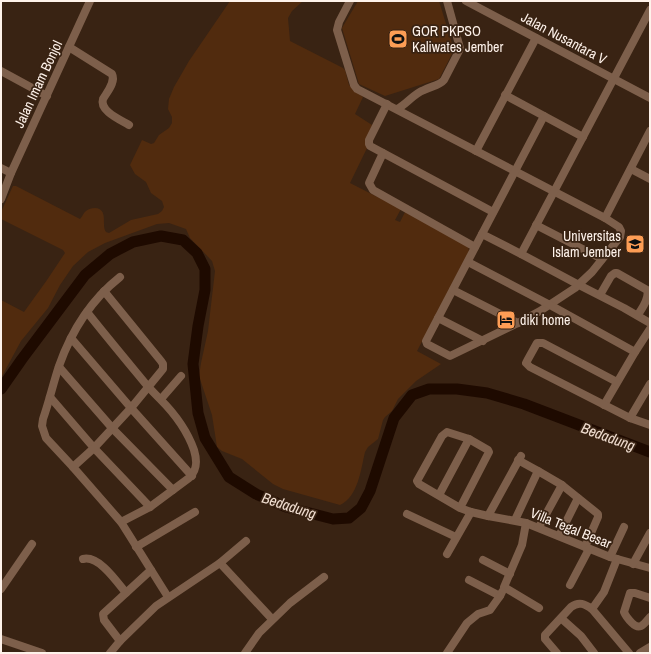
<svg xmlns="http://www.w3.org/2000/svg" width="651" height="654" font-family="'Archivo Narrow',sans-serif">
<rect width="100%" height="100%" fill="#392313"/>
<g fill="#512b0e">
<path d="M230 1H303L292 11 288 18 290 41 343 68 345 70 349 85 363 97 355 114 372 125 368 146 350 183 401 209 395 220 400 222 405 212 468 246 469 251 417 351 441 364 416 381 398 399 392 411 385 417 383 420 378 439 368 447 365 452C361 469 358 497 340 505L283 489 273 484 242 459 222 451 217 447 212 415 199 376 201 363 208 331 215 271 212 261 190 238 186 229 169 223 157 224 105 243 88 252 73 266 60 285 48 308 21 341 1 378V300L24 312 47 280 65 253 63 250 1 219V212L12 188 13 186H16L80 219C83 216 83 213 86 211 88 209 92 208 95 208 109 209 101 225 106 232L109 233 131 220 158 214 162 211 164 207 162 201 151 193 146 182 135 174 130 165 142 140 151 144 154 143 159 135 169 128 172 123V117L168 109 169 99 174 87 189 61Z"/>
<path d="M358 1H439L454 50 439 79 385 96 359 84 342 28Z"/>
</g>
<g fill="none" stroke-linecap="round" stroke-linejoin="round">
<path stroke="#1e0a00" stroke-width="11" d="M1 389 22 359 85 275 110 254 133 242 161 236 183 240 197 253 205 269V290L198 326 193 364 198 413 205 438 229 477 256 494 286 507 333 519 349 518 361 508 370 491 394 418 412 395 429 389H457L487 393 524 404 650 452"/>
<g stroke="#7d5f4b" stroke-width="8">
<path d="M350 1 339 22 337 30 354 85 357 89 605 218 619 227 621 231 620 237 592 272 575 288 540 311 518 323 450 356 427 344 426 341 482 234"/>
<path d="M466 1 650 98"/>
<path d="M69 47 112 74C116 82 107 92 103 99 99 111 121 120 129 125"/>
<path d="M1 71 47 96"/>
<path d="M505 95 544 116 482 234 521 254 650 10"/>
<path d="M387 104 369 140V144L370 146 493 212"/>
<path d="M397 109C407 104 413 94 424 90 431 86 439 86 444 80L459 51 460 48 447 1"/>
<path d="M544 116 583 137"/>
<path d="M476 151 536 38"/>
<path d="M383 153 369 183 373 190 475 247"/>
<path d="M1 168 11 173"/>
<path d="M631 169 650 179"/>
<path d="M1 199 11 173 90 1"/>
<path d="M605 218 650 131"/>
<path d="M536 225 602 259"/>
<path d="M521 254 579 285 624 308 650 323"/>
<path d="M468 262 550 305 635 352 604 405"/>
<path d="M453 290 518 323"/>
<path d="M600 295 611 276 615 273H617L647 290C650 298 642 308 638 315"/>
<path d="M87 312C106 336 126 360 145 383 150 389 155 394 160 399 175 414 187 430 194 450 197 460 198 470 189 478L150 507 121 522"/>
<path d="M438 318 483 341"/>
<path d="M71 338 131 408 163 369V364L161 361 104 291"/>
<path d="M635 352 650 329"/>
<path d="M59 367 113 429 173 490"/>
<path d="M617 382 543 343H537L527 361 526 363 530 367 630 418 650 425"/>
<path d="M50 397 94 448 150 507"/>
<path d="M161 399 181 376"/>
<path d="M630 418 650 384"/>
<path d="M518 460 538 471"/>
<path d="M73 467 46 438 42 426 43 419C49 402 53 384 59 366 71 332 91 300 120 277"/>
<path d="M439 495 469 439"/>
<path d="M460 508 489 452 488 450 469 439 447 432 442 436 417 481 419 484 460 508 471 512 488 516 526 523 610 557 650 568"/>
<path d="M407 514 456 537"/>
<path d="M488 516 521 456"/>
<path d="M515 520 538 471 562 485 598 514V517L585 547"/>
<path d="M526 523 522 545 504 587 539 608"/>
<path d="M539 527 562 485"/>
<path d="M559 536 578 498"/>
<path d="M136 547 195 512"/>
<path d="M447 554 471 512"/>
<path d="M610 557 624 527"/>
<path d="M83 559C99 555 117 582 126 593"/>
<path d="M483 560 510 574"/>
<path d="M220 563 246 541"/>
<path d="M633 564 650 533"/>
<path d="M469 580 500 596 502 592"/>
<path d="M570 585 589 549"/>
<path d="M1 589 32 544"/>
<path d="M168 597 121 522 73 467 94 448 131 408 192 476"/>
<path d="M650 598 635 593H630L624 612C626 617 629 620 632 623 640 631 644 624 650 617"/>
<path d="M592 609 604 592 617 559"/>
<path d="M562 619 581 636 594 653"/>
<path d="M1 639 42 653"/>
<path d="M120 641 104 620 103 614 151 570"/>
<path d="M110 653 120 641 156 606 220 563 272 619"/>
<path d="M245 653 259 633 290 603 324 577"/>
<path d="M447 653 467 623 478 614 490 610 500 596"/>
<path d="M557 653 545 639V635L571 607C579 601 585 604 592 609L629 653"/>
<path d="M640 653 650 647"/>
</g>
</g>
<defs>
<symbol id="stadium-square" viewBox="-11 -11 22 22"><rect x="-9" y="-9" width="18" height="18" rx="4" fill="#fd9d55" stroke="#392313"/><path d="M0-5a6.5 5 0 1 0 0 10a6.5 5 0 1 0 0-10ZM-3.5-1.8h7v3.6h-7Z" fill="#111"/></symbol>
<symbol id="university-square" viewBox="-11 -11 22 22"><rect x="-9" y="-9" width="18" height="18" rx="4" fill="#fd9d55" stroke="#392313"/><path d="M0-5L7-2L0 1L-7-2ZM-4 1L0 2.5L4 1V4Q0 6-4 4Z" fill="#111"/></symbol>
<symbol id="hotel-square" viewBox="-11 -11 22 22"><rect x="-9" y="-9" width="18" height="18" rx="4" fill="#fd9d55" stroke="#392313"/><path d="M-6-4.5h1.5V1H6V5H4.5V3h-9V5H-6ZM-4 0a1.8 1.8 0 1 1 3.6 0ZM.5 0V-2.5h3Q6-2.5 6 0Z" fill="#111"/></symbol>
</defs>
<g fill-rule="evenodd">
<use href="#stadium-square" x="387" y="28" width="22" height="22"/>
<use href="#university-square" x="624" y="233" width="22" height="22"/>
<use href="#hotel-square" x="495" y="309" width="22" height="22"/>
</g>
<g text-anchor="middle" stroke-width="3.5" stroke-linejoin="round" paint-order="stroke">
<g font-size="14" fill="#fef2ea" stroke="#392313" text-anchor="start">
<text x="412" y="36">GOR PKPSO<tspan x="412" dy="16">Kaliwates Jember</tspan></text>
<text x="621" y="241" text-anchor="end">Universitas<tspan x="621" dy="16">Islam Jember</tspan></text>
<text x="520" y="325">diki home</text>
</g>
<g font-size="14" fill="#fef2ea" stroke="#392313">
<text transform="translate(564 38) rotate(28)" y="5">Jalan Nusantara V</text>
<text transform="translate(38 84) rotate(-65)" y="5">Jalan Imam Bonjol</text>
<text transform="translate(571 528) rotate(22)" y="5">Villa Tegal Besar</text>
</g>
<g font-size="15" font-style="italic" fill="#f1ded1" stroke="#392313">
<text transform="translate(608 437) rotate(20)" y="5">Bedadung</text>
<text transform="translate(289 506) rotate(18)" y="5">Bedadung</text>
</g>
</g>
<rect width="651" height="654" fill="none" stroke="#fef2ea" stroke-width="4"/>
</svg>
